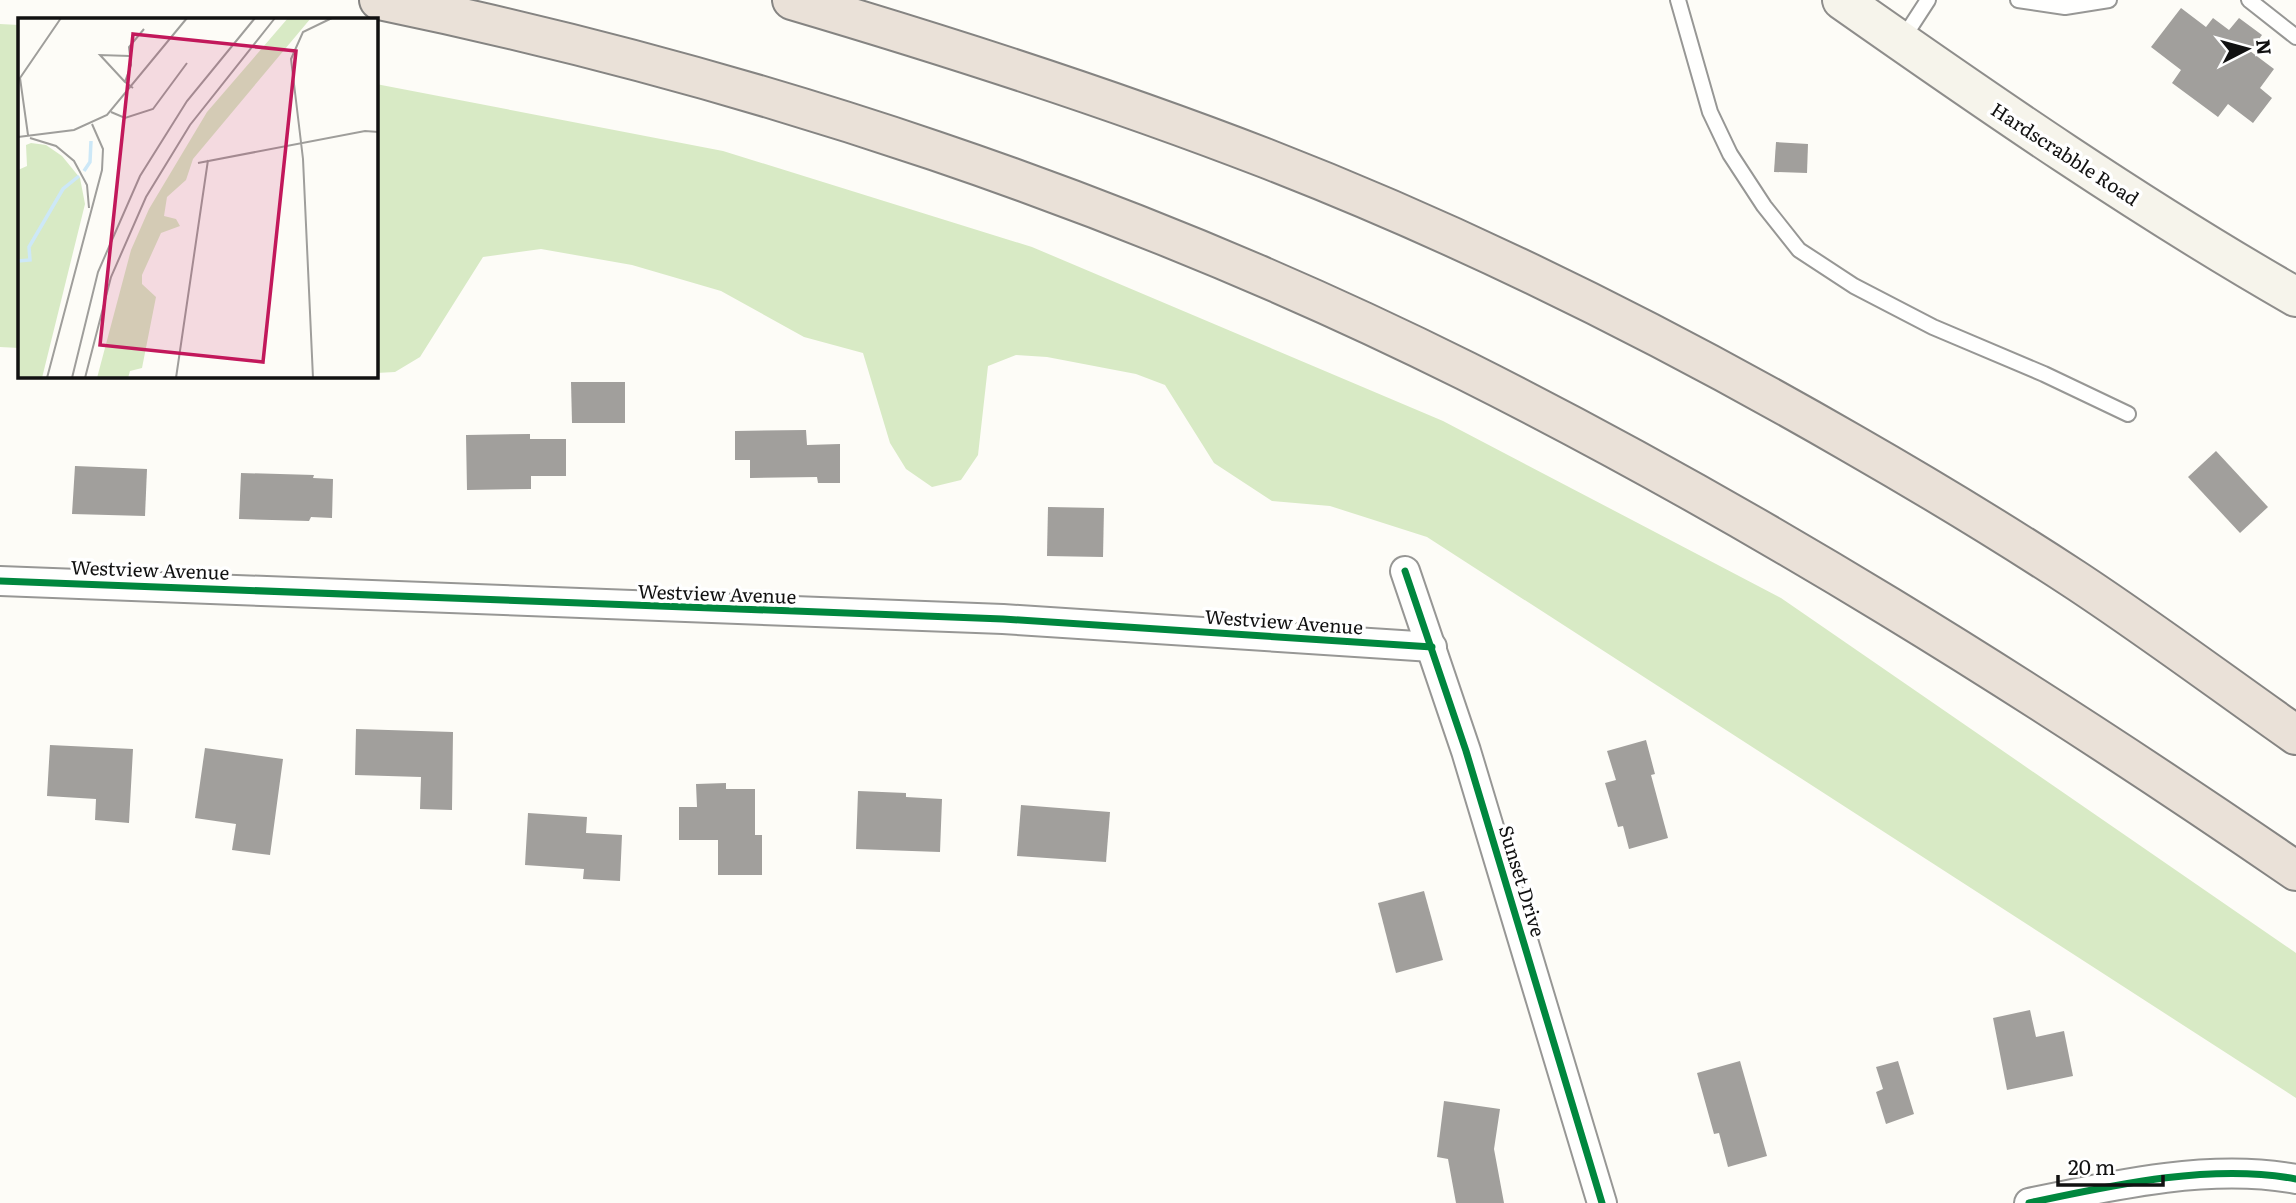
<svg xmlns="http://www.w3.org/2000/svg" width="2296" height="1203" font-family="Literata,serif">
<rect width="100%" height="100%" fill="#fdfcf7"/>
<g fill="#d8eac5">
<path d="M0 24 19 25V348L0 347Z"/>
<path d="M376 84 723 151 1032 247 1443 421 1781 598 2296 953V1098L1427 537 1330 506 1272 501 1214 463 1165 385 1136 374 1047 357 1016 355 988 366 978 455 961 480 932 487 906 469 890 443 863 353 804 337 721 291 632 265 541 249 483 257 420 357 395 372 376 373Z"/>
</g>
<g fill="#a19f9c">
<path d="M2181 8 2206 27 2213 18 2229 30 2239 18 2262 35 2250 51 2274 69 2260 88 2272 98 2253 123 2228 104 2218 117 2172 83 2181 70 2151 47Z"/>
<path d="M1776 142 1808 144 1807 173 1774 172Z"/>
<path d="M571 382H625V423H572Z"/>
<path d="M806 430 807 445 840 444V483H818L817 477 750 478V460H735V431Z"/>
<path d="M530 434V439H566V476H531V489L467 490 466 435Z"/>
<path d="M2216 451 2268 507 2240 533 2188 477Z"/>
<path d="M75 466 147 469 145 516 72 514Z"/>
<path d="M241 473 314 475 313 478 333 479 332 518 311 517 309 521 239 519Z"/>
<path d="M1048 507 1104 508 1103 557 1047 556Z"/>
<path d="M356 729 453 732 452 810 420 809 421 777 355 775Z"/>
<path d="M1646 740 1655 774 1651 775 1668 838 1629 849 1623 826 1618 827 1605 783 1616 780 1607 751Z"/>
<path d="M50 745 133 749 129 823 95 820 96 799 47 796Z"/>
<path d="M205 748 283 759 270 855 232 850 236 824 195 818Z"/>
<path d="M726 783V789H755V835H762V875H718V840H679V807H697L696 784Z"/>
<path d="M858 791 906 793V797L942 799 940 852 856 849Z"/>
<path d="M1021 805 1110 812 1106 862 1017 856Z"/>
<path d="M528 813 587 817 586 833 622 835 620 881 583 879 584 869 525 865Z"/>
<path d="M1424 891 1443 960 1396 973 1378 903Z"/>
<path d="M2030 1010 2036 1037 2064 1031 2073 1076 2007 1090 1993 1018Z"/>
<path d="M1740 1061 1767 1156 1728 1167 1719 1133 1714 1134 1697 1073Z"/>
<path d="M1898 1061 1914 1114 1886 1124 1876 1092 1883 1089 1876 1067Z"/>
<path d="M1444 1101 1500 1109 1494 1149 1504 1203H1456L1448 1159 1437 1157Z"/>
</g>
<g fill="none" stroke-linecap="round" stroke-linejoin="round">
<defs>
<g id="lane">
<path d="M1678 0 1710 112 1730 154 1764 206 1799 250 1854 286 1933 327 2044 374 2128 414"/>
<path d="M2018 0 2065 7 2109 0"/>
<path d="M2249 0 2296 37"/>
<path d="M1902 40 1928 0"/>
</g>
<g id="street">
<path d="M1405 571 1466 751 1602 1203"/>
<path d="M0 581 1003 619 1432 647"/>
<path d="M2029 1203C2113 1185 2211 1163 2296 1179"/>
</g>
<path id="secondary" d="M1842 0C1990 104 2139 207 2296 297"/>
<g id="highway">
<path d="M379 0C752 77 1125 201 1466 371 1755 516 2029 688 2296 871"/>
<path d="M792 0C951 47 1110 98 1265 158 1466 236 1664 335 1851 443 1926 486 2002 532 2074 579 2150 629 2222 683 2296 735"/>
</g>
</defs>
<use href="#lane" stroke="#979795" stroke-width="18"/>
<use href="#street" stroke="#979795" stroke-width="32"/>
<use href="#secondary" stroke="#8e8d8b" stroke-width="42"/>
<use href="#highway" stroke="#858482" stroke-width="42"/>
<use href="#lane" stroke="#fffffe" stroke-width="14"/>
<use href="#street" stroke="#fffffe" stroke-width="28"/>
<use href="#secondary" stroke="#f6f4eb" stroke-width="38"/>
<use href="#highway" stroke="#eae1d8" stroke-width="38"/>
<defs>
<g id="cycleway">
<path d="M1405 571 1466 751 1602 1203"/>
<path d="M0 581 1003 619 1432 647"/>
<path d="M2029 1203C2113 1185 2211 1163 2296 1179"/>
</g>
</defs>
<use href="#cycleway" stroke="#fff" stroke-width="11"/>
<use href="#cycleway" stroke="#00873e" stroke-width="7"/>
</g>
<g text-anchor="middle" stroke-width="7" stroke-linejoin="round" paint-order="stroke">
<g font-size="19" fill="#111" stroke="#fff">
<text transform="translate(2065 154) rotate(33)" y="7">Hardscrabble Road</text>
<text transform="translate(150 570) rotate(2)" y="7">Westview Avenue</text>
<text transform="translate(717 594) rotate(2)" y="7">Westview Avenue</text>
<text transform="translate(1284 622) rotate(4)" y="7">Westview Avenue</text>
<text transform="translate(1522 881) rotate(73)" y="7">Sunset Drive</text>
</g>
</g>
<g transform="translate(18 18)">
<rect width="360" height="360" fill="#fdfcf7"/>
<path d="M270 0H293L175 141 168 162 149 179 146 198 158 201 162 208 143 215 124 257V266L138 279 124 350 112 353 110 360H79L113 232 131 191 189 94ZM13 125 28 127 44 138 62 160 67 186 24 360H0V152L9 148 8 127Z" fill="#d8eac5"/>
<path fill="none" stroke="#cde8f7" stroke-width="3.5" d="M66 153 72 144 73 123M0 243 12 242 11 229 45 171 61 158"/>
<path fill="none" stroke="#9f9e9b" stroke-width="2" d="M107 64 82 37 112 38M115 70 107 64 113 47 111 29 126 11M93 94 107 100 135 91 169 45M10 117 2 60 43 0M0 119 56 112 89 97 169 0M12 120 38 128 56 143 69 167 71 190M180 145 347 113 361 114M29 360 84 152 85 131 74 106M54 360 80 254 122 158 169 83 237 0M67 360 93 259 128 179 172 107 257 0M158 360 190 142M295 360 285 141 273 41 285 14 314 0"/>
<path fill="#c2185b" fill-opacity="0.15" stroke="#c2185b" stroke-width="3.5" d="M115 16 278 33 245 344 82 327Z"/>
<rect width="360" height="360" fill="none" stroke="#111" stroke-width="3.5"/>
</g>
<g transform="translate(2247 49) rotate(84)" stroke="#ffffff" stroke-width="5" paint-order="stroke">
<path d="M0-5L12 26L0 18L-12 26Z" fill="#111111"/>
<text y="-10" font-size="19" font-weight="bold" text-anchor="middle" fill="#111111">N</text>
</g>
<path d="M2058 1175v10h105v-10" fill="none" stroke="#111111" stroke-width="3.5"/>
<text x="2068" y="1175" font-size="21" fill="#111111" stroke="#ffffff" stroke-width="5" paint-order="stroke">20 m</text>
</svg>
